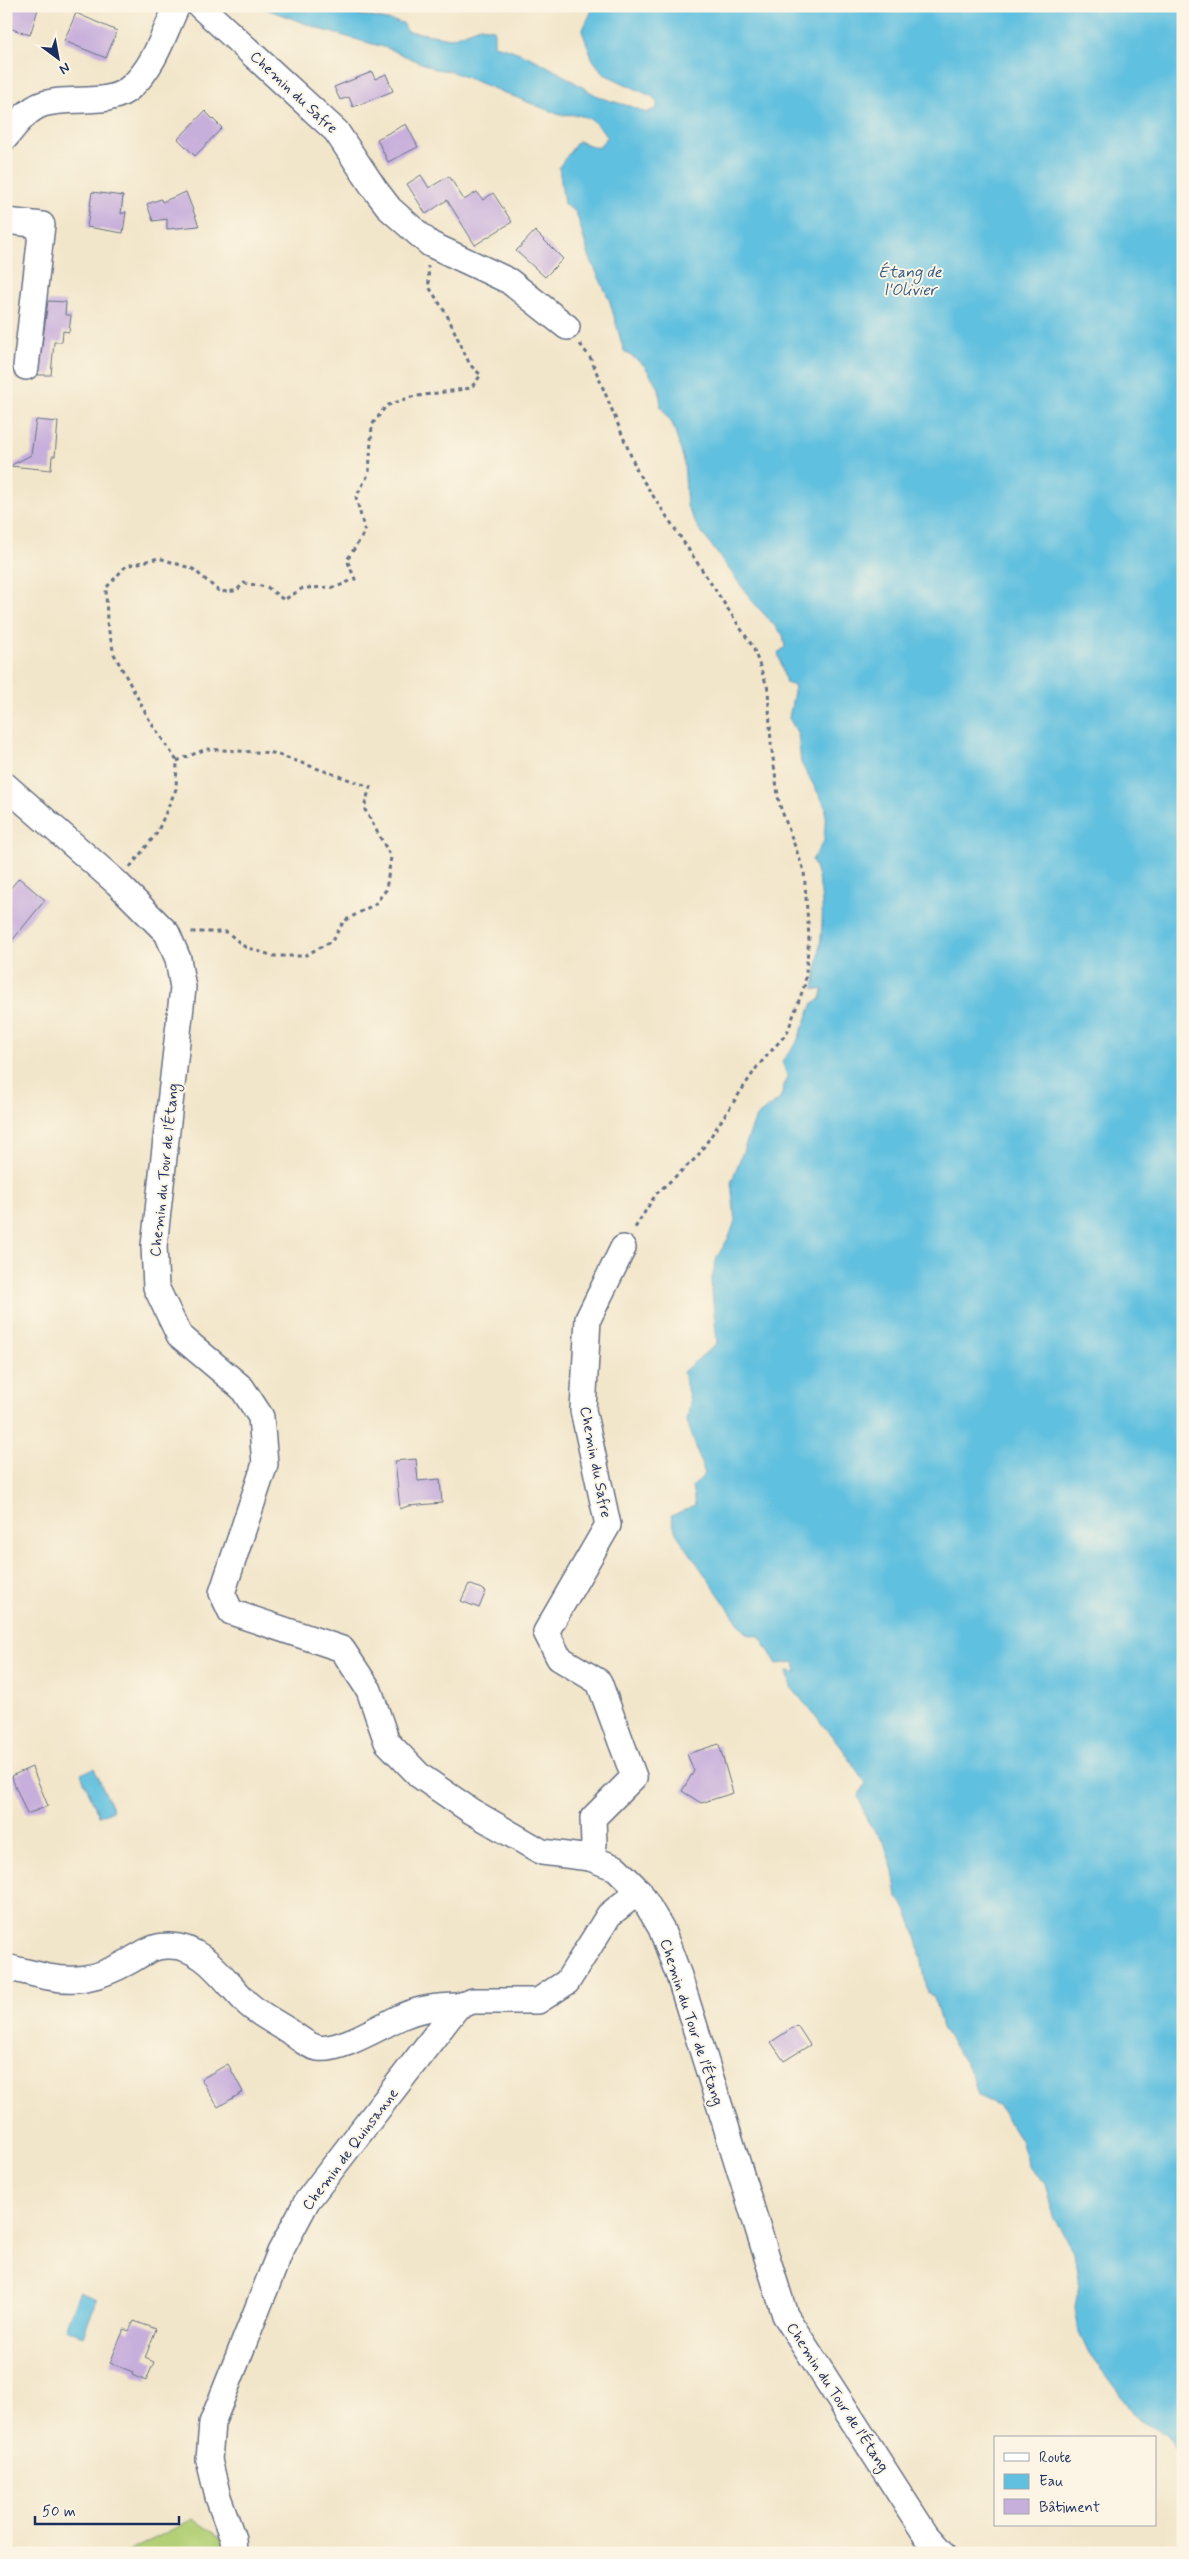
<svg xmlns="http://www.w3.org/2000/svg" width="1189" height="2559" font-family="Mynerve,sans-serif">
<rect width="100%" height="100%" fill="#fcf5e5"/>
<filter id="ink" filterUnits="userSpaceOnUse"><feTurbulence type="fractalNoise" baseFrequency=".02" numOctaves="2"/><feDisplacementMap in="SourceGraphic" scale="10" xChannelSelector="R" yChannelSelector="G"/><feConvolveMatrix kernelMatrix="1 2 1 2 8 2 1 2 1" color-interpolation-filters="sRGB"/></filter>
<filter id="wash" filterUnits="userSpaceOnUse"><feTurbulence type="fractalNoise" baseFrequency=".0096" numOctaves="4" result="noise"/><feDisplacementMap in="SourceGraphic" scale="20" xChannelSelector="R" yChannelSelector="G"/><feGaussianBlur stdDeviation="1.12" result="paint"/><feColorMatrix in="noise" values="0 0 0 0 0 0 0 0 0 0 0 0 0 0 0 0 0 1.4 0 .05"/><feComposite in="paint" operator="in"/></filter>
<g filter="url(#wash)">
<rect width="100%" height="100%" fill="#f2e6ca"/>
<path fill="#b3d077" stroke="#67806a" d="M193 2519 244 2553H126Z"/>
<g fill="#61c0df" stroke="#3e789e">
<path d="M258 6H313L403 23 407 31 451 38 480 27 494 29V45C530 53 561 74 592 93 608 103 629 103 646 113L657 108V103L653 97 604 74 593 60 582 31 591 13 590 6H1183V2459L1165 2434 1139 2420 1089 2353 1079 2332 1075 2308 1079 2286 1074 2251 1053 2217 1045 2183 1028 2165 1020 2140 998 2105 978 2096 972 2074 942 2028 934 1997 928 1993C922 1967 916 1914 897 1898L893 1871 884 1842 868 1822 858 1796 866 1784 842 1748 791 1687 787 1671 797 1672 795 1662 777 1664 759 1636 746 1634 676 1533 671 1516 695 1505 692 1487 705 1474 687 1421 690 1401 683 1372 717 1343 711 1282 717 1257 729 1237 735 1221 731 1183 756 1117 780 1099 787 1076 782 1061 796 1044 813 1003 821 999 823 990 814 989C820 946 830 901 812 860L824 841 826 807 801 763 798 734 789 718 795 686 786 683 778 653 785 647 783 635 754 603 697 526 687 506 684 461 673 425 661 407 659 388 644 365 624 351 609 299 589 256 576 212 564 204 559 167 578 141 598 148 607 137C595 118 583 113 560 115L450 71 435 69 387 48 326 31Z"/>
<path d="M94 1768 113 1810 99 1816 81 1774Z"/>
<path d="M79 2292 97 2299 83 2336 65 2329Z"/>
</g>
<g id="blocks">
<g fill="#c7afdc">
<path d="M6 6H39L30 35 6 27Z"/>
<path d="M76 13 117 31 106 58 64 41Z"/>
<path d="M372 72 375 79 386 74 393 91 353 107 349 97 340 100 334 87Z"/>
<path d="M205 111 222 128 195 156 178 139Z"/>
<path d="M406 124 418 147 388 162 377 139Z"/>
<path d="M421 175 429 188 449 176 464 200 477 192 483 200 493 193 512 222 475 245 447 200 426 214 407 184Z"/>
<path d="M92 192 123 196 121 214 126 212 123 233 87 227Z"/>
<path d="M186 192 199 226 167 229V219L153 221 147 204 161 199 162 202Z"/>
<path d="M535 231 563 259 545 277 516 251Z"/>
<path d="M48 301 66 302 65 315H71L69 332 63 331 62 342H54L51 375H38Z"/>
<path d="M36 420 58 422 55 456H52L51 470 10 466 31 455Z"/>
<path d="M19 878 45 900 6 948V897L11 892 9 890Z"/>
<path d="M416 1459 418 1481 440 1479 442 1503 408 1506 400 1509 395 1461Z"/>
<path d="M469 1584 486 1591 479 1608 461 1601Z"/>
<path d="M719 1744 733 1793 701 1803 682 1791 694 1771 687 1754Z"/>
<path d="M32 1767 48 1806 27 1814 11 1776Z"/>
<path d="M797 2025 810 2045 784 2061 771 2042Z"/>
<path d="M228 2064 243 2092 218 2107 201 2079Z"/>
<path d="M134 2321 156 2329 145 2358 154 2362 146 2381 132 2375 133 2372 110 2363 124 2329 129 2331Z"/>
</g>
</g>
</g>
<g filter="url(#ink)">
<use href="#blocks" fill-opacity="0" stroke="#666f84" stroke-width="1"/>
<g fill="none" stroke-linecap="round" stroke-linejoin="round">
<defs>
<g id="minor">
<path d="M200 6 336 131 374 188 390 209 430 244 509 281 567 327"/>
<path d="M6 137C16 124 28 109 43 104 71 95 110 108 132 86 155 65 164 33 177 6"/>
<path d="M6 221 42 225 26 367"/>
<path d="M6 786 117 883 167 933 178 959 183 988 154 1246 156 1287 179 1335 242 1388 261 1417 265 1464 222 1593 231 1612 342 1649 369 1690 387 1742 420 1776 471 1811 542 1852 590 1858 616 1868 639 1891 661 1928 679 1976 785 2315 926 2535 942 2553"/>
<path d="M590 1858 594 1844 593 1818 634 1777 599 1682 559 1658 546 1632 608 1525 583 1410 588 1319 623 1248"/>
<path d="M6 1967C56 1979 78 1989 126 1963 140 1956 150 1946 167 1946 203 1944 225 1982 248 2004 259 2014 275 2022 289 2031 297 2037 308 2046 318 2048 340 2052 382 2025 403 2016 421 2008 438 2006 458 2006"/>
<path d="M234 2553 233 2539 218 2497 209 2460 212 2423 280 2252 307 2201 458 2006 473 2001H538L567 1982 609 1915 639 1891"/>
</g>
</defs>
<use href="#minor" stroke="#666f84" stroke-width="28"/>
<g stroke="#666f84" stroke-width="3" stroke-dasharray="4 4" stroke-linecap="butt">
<path d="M580 344 591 359 638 473 753 647 768 689 771 743 779 803 804 871 809 937 805 984 787 1033 757 1067 697 1157 656 1194 633 1231"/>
<path d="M177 761 206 749 273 753 370 787 364 808 391 857 386 890 375 904 344 921 332 941 304 956H274L245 947 227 932H189"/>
<path d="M130 867 157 833 176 789 177 761 150 721 114 654 107 623 106 588 126 566 159 558 193 569 220 592 236 591 244 583 267 587 284 600 303 588 336 587 355 579 347 560 365 532 356 497 369 473 372 425 386 406 411 397 471 388 481 375 470 365 447 315 429 287 428 266"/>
</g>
<use href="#minor" stroke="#fff" stroke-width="25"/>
</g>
</g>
<g text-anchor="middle" stroke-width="4" stroke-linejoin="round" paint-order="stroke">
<g font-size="15" fill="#1b2f5e" stroke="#fcf5e5">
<text transform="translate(294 92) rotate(43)" y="5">Chemin du Safre</text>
<text transform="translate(164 1170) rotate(-84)" y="5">Chemin du Tour de l'Étang</text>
<text transform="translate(596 1462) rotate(79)" y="5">Chemin du Safre</text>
<text transform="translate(692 2022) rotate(72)" y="5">Chemin du Tour de l'Étang</text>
<text transform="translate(350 2149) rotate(-53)" y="5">Chemin de Quinsanne</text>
<text transform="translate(838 2397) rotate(57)" y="5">Chemin du Tour de l'Étang</text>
</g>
<g font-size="16" font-style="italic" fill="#305a85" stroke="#fcf5e5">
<text x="910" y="277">Étang de<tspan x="910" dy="18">l'Olivier</tspan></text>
</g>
</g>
<rect width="1189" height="2559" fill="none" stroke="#fcf5e5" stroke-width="25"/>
<rect x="994" y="2436" width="162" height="90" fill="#fcf5e5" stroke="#a2a6af"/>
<rect x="1004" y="2453" width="25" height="8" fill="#ffffff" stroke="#a2a6af"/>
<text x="1039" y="2462" font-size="15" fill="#1b2f5e">Route</text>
<rect x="1004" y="2474" width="25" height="15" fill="#61c0df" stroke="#a2a6af"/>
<text x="1039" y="2486" font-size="15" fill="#1b2f5e">Eau</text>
<rect x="1004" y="2499" width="25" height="15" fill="#c7afdc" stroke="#a2a6af"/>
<text x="1039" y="2512" font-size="15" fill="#1b2f5e">Bâtiment</text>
<g transform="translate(58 58) rotate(148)" stroke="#fcf5e5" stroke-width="4" paint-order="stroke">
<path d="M0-4L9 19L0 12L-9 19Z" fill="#1b2f5e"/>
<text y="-8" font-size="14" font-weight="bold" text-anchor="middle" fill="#1b2f5e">N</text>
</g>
<path d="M35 2516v8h144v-8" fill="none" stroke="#1b2f5e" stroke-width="2.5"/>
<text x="42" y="2516" font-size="15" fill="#1b2f5e" stroke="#fcf5e5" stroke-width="4" paint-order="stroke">50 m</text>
</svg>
